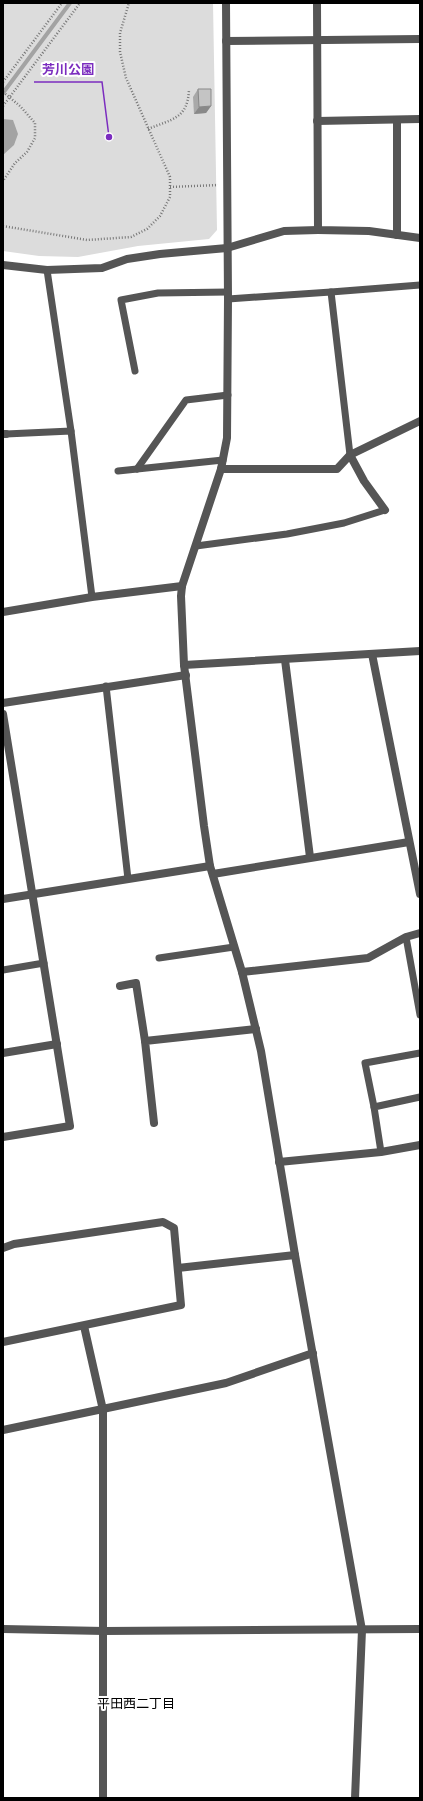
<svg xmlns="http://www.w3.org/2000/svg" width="423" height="1801" font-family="'Public Sans','Noto Sans JP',sans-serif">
<rect width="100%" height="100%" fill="#fff"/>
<path fill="#dcdcdc" d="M3 3H213L217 230 209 239 138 246 78 257 39 256 3 251Z"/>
<path fill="#a3a3a3" d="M3 119 13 120 18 134 14 145 3 155Z"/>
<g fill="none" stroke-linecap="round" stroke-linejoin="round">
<path stroke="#a3a3a3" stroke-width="4" d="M3 93 70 3"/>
<g stroke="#777" stroke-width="2.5" stroke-dasharray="1 2" stroke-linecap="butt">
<path d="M3 82 62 3"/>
<path d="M3 92 20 106 35 123V138L27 152 15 163 3 181"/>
<path d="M3 106 80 3"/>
<path d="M148 129C172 119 188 119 189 89"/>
<path d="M170 187 218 185"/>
<path d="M3 226 87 240 131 237 147 229 160 216 170 197V177L126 78 120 52V33L129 3"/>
</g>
<g stroke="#555" stroke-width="7">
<path d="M47 270 71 431"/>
<path d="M228 299 331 292"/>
<path d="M135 371 121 300 158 293 228 292"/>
<path d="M6 434 71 431 92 597"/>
<path d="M350 455 331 292 420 285"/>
<path d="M137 469 186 400 228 395"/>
<path d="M118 471 223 460"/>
<path d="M196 546 287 534 344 523 385 510"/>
<path d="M106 686 128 879"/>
<path d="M406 937 420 1015"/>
<path d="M159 958 234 947"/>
<path d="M3 970 44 963"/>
<path d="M374 1107 365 1063 420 1053"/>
<path d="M381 1152 374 1107 420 1097"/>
</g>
<g stroke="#555" stroke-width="8">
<path d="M226 3 228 299 227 438 221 469 182 586 181 596 184 665 204 826 210 866 242 972 261 1051 295 1255 362 1630"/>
<path d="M317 3 318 230 369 231 420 238"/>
<path d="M226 41 420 39"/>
<path d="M317 121 420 119"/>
<path d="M397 235V120"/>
<path d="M3 265 47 270 102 268 127 259 160 254 227 248 284 231 318 230"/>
<path d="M3 434H6"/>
<path d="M350 455 364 481 385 510"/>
<path d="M221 469H337L350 455 420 421"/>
<path d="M3 612 92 597 182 586"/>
<path d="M372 654 420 894"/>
<path d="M285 660 310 857"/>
<path d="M184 665 420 651"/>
<path d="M3 714 70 1126 3 1137"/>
<path d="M213 874 409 842"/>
<path d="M3 899 210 866"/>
<path d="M242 972 368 958 406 937 420 933"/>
<path d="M120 986 136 983 145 1041"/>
<path d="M3 1053 57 1044"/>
<path d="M154 1123 145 1041 256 1029"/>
<path d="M279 1162 381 1152 420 1145"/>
<path d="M3 1248 14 1244 163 1222 174 1228 181 1305 3 1342"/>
<path d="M178 1268 295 1255"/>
<path d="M84 1326 103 1410"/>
<path d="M3 1430 226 1383 313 1353"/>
</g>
<g stroke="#555" stroke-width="8">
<path d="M3 703 186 675"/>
<path d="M103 1410V1798"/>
<path d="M3 1629 104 1631 420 1629"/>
<path d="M355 1798 362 1630"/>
</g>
</g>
<path fill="#a9a9a9" d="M198 89 211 106 206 113 194 114 193 97Z"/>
<path fill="#898989" d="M211 106 206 113 194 114 199 107Z"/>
<path fill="#c4c4c4" stroke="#898989" d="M198 89H211V106L199 107Z"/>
<g text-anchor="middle" stroke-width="4" stroke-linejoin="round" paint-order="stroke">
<g font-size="13" fill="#000" stroke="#fff">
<text x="136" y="1708">平田西二丁目</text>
</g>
</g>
<path fill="none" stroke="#7b2cbf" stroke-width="1.5" d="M109 137L102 82H34"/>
<circle fill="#7b2cbf" stroke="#fff" stroke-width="1.5" cx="109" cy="137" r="4"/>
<g font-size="13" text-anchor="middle" font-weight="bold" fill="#7b2cbf" stroke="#fff" stroke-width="4" stroke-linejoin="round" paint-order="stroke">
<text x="68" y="74">芳川公園</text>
</g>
<rect width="423" height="1801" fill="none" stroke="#000000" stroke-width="8"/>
</svg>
